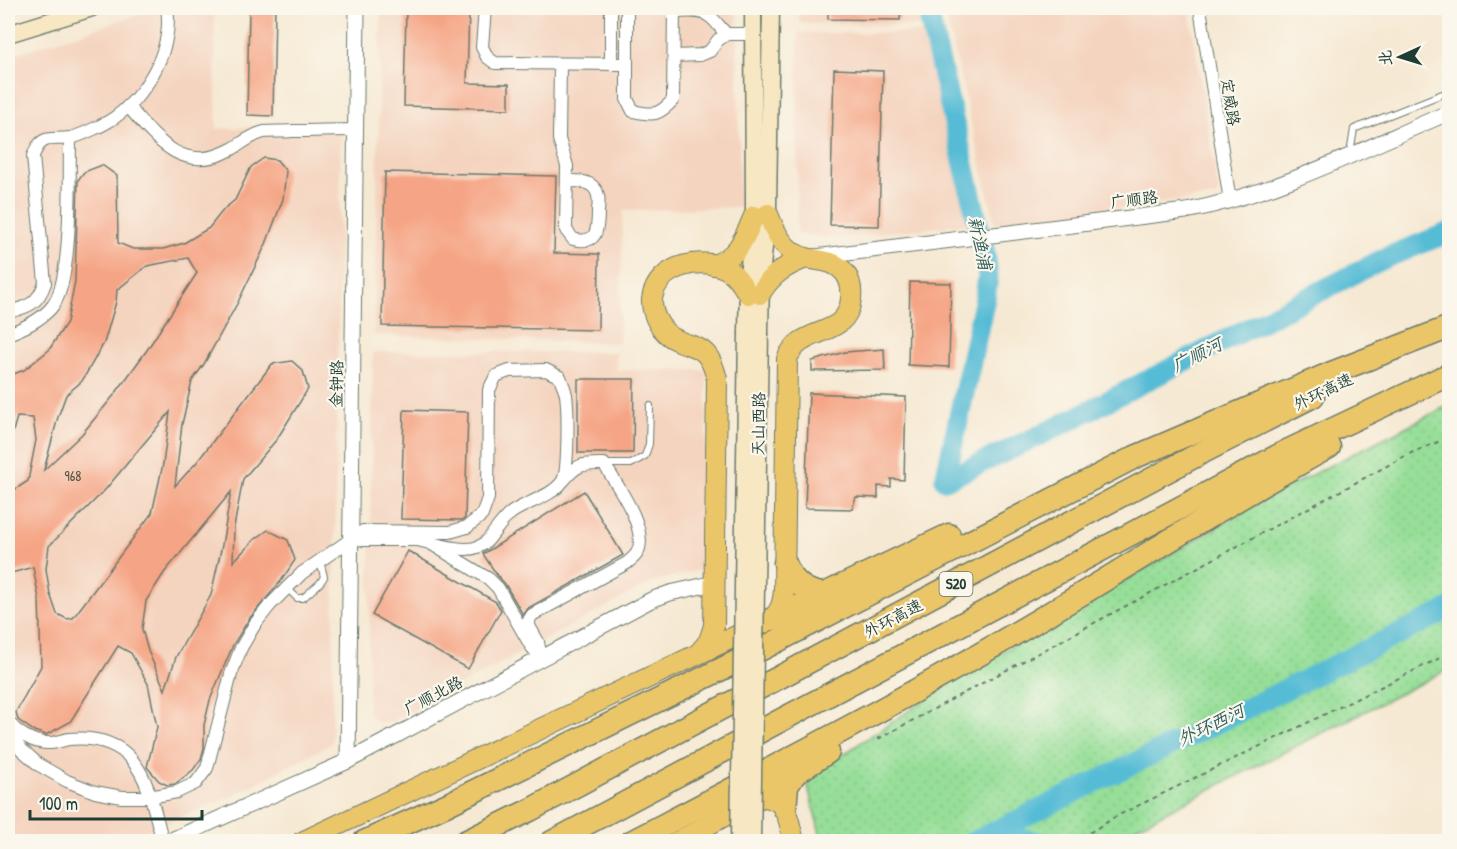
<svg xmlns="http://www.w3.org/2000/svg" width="1457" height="849" font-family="'Patrick Hand','LXGW WenKai TC',sans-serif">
<defs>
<pattern id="park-dots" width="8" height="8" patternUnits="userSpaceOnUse" patternTransform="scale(1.5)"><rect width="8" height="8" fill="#97df99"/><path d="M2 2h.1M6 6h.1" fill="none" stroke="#82c084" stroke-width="1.8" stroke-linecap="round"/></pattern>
</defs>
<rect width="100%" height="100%" fill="#fbf7ec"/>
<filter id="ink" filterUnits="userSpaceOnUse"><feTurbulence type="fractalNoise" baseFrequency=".0167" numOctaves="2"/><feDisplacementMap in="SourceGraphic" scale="12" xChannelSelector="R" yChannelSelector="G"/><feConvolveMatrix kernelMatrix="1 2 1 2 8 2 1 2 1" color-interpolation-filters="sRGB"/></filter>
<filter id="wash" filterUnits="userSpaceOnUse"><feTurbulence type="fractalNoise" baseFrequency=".008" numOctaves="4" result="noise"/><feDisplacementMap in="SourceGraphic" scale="24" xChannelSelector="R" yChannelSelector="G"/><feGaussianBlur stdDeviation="1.35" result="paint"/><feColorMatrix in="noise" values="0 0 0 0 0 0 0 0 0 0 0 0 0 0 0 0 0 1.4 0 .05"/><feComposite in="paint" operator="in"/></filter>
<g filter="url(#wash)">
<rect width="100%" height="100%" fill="#f6e9d3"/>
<g fill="#f4d4bf">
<path d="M160 8H214L217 129 266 126 341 132 332 743 232 796 127 839 85 842 8 840V56Z"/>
<path d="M381 8H737L740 207 623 211 619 343 374 335Z"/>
<path d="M799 8H919L923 26 799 23Z"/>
<path d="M944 8H1189L1219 196 995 224Z"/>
<path d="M798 33H923L969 224 835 238 797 234Z"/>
<path d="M373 352H616V370H707L705 569 666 578 645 586 389 723 377 722 368 714Z"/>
</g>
<path fill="url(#park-dots)" stroke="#5b8e66" stroke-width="1.5" d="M1449 405V669L1108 841H822L808 787 815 773 969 671 1274 494Z"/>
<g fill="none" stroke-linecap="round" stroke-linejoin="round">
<path stroke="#57bcd5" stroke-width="12" d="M999 829 1060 842"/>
<g stroke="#57bcd5" stroke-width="21">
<path d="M927 8 985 254 988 277 985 298 945 480"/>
<path d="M945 480 1051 430 1385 258 1450 232"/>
<path d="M973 842 1450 609"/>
</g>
</g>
<g id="blocks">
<g fill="#f5a585" fill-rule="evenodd">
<path d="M249 8H275L273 116 247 115Z"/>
<path d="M406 8H469L467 83 509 84V109L404 106Z"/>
<path d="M828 8H901L900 20 828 19Z"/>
<path d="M834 69 883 71 879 226 830 225Z"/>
<path d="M264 158 277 160 286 171 283 199 266 244 238 302 204 364 192 381 182 424 175 486 197 462 272 364 292 361 303 371 308 389 277 439 243 479 234 527 233 562 254 540 268 530 288 540 295 560 281 581 249 619 233 645 210 700 204 725V748L201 759 193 770 175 784 167 785 159 781 147 767 157 727 148 684 131 653 118 646 70 722 46 735 34 731 18 720 16 712 41 666 39 599 33 567 8 574V494L28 481 36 440 33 418 17 417 10 442H8V376L24 370 49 350 67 322 75 281 78 180 84 172 102 165 117 176 118 243 133 249H163L184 243 209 228 224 209 235 200 251 167ZM188 258 197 273 147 350 115 394 82 434 44 470 58 417 66 395 82 381 104 343 116 302 117 290 147 266ZM170 412 163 464 152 513 73 618 67 619 57 614 50 594 46 569 49 546 105 490ZM231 492 222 545 211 595 176 657 165 690 148 651 142 629 146 601 164 573Z"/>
<path d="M385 172 556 176 554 253 599 254 598 330 382 326Z"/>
<path d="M910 282 951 283 949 367 908 365Z"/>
<path d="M884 349 885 370 812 371V361L845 352Z"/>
<path d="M578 379H634L633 453H578Z"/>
<path d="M809 393 906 397 904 480 891 479V487L878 486V498L856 497 852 509 805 508Z"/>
<path d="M404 410 468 412 465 518 463 520 401 519Z"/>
<path d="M584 491 623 555 528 608 523 615 505 584 497 575 483 554Z"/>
<path d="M408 551 496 602 501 610 468 669 372 615Z"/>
</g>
</g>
</g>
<g filter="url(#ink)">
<use href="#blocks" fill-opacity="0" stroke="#6a796c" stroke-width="1.5"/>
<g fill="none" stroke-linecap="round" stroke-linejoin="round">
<defs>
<g id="service">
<path d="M1350 154 1354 129 1450 91"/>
<path d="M605 464H631L645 456 649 444 650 406"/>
<path d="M287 588 297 598H303L320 583 324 577 320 561"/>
</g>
<g id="minor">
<path d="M485 8 482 47 487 57 495 63 627 64"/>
<path d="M627 8V99L633 111C654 116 659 115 673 100L674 8"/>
<path d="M1200 8 1230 201"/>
<path d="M674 12C685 12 700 9 709 16 716 20 720 29 727 34"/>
<path d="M674 56 700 55 710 51 718 40 727 34H753"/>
<path d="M560 64 559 139 567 166 566 230 573 239C597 245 598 231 598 211 599 202 600 191 591 185 584 180 575 181 567 181"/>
<path d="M611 64V8"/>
<path d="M128 106C156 139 183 176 232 149 243 143 251 135 264 132 273 131 283 132 292 131 314 131 335 130 357 130"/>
<path d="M8 312C28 307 38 304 45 283L33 156C42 133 50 141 70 138 80 136 91 130 100 126 141 107 174 52 167 8"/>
<path d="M8 334C24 328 44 319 54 304 73 275 69 176 70 138"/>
<path d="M352 537 363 540H417L430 543 489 579 498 588 531 646 540 657"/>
<path d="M541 658 538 642 529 626V620L532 615 627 563C630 560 635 557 637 553 650 530 616 484 604 464 583 464 578 463 564 480"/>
<path d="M8 721C15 732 33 743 47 743 54 744 62 740 69 739 93 737 116 741 132 760 150 781 155 815 163 842"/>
<path d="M8 734 21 749 39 765 67 781 95 792 122 797H149L177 792 196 783 207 768 231 674 241 648 255 624 270 605 302 573 363 531 450 532 467 527 482 515 488 498 489 390 496 376 509 371 546 370 560 377C562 383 565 389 566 395 568 408 569 473 562 482 551 497 526 502 511 513 502 520 495 532 487 541 473 556 447 546 430 543"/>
</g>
<g id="tertiary">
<path d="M815 257 1186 211C1278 193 1363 149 1450 112"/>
<path d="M348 761 357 8"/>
<path d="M167 842 348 761 651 600 670 593 715 583"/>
</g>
<g id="secondary">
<path d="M8 34 92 8"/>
<path d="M747 333 748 278 754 209 753 8"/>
<path d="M760 333 761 277 768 208 771 8"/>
</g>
<g id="primary">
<path d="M713 265C738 258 745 237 754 216"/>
<path d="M760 294C771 275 786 265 806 258"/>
<path d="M699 653 709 641 714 626 717 379C715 371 712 361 706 354 699 346 686 345 677 340 662 334 651 315 652 299 657 264 705 254 731 272 739 278 743 286 748 294"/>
<path d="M302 842 772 619C781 611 783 602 784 590L787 359C801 324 847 340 851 299 852 290 850 280 845 273 835 260 820 261 806 258 785 253 775 233 768 214"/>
<path d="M677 842 759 797C788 796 788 819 794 842"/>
</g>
<g id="motorway">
<path d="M785 563C792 582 805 593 825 594"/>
<path d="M772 619 949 535"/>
<path d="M759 797 828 752"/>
<path d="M785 809 787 786 794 775"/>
<path d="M364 842 448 804 744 658 1135 457 1329 374 1450 327"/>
<path d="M465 842 530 810 1199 454 1313 396"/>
<path d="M552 842 1287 451 1450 374"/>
<path d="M631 842C761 774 891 707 1018 632 1122 571 1223 505 1329 447"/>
</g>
</defs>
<use href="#service" stroke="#6a796c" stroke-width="8"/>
<use href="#minor" stroke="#6a796c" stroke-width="14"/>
<use href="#tertiary" stroke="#6a796c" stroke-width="17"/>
<use href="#secondary" stroke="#6a796c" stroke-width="19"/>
<use href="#primary" stroke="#6a796c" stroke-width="22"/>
<use href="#motorway" stroke="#6a796c" stroke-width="25"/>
<g stroke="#6a796c" stroke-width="2" stroke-dasharray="4.5 4.5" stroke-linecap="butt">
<path d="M878 739 1411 453 1450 437"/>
<path d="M1074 842 1117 816 1450 653"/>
</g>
<use href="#service" stroke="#fff" stroke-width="6"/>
<use href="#minor" stroke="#fff" stroke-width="12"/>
<use href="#tertiary" stroke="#fff" stroke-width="15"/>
<use href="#secondary" stroke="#f7e8c3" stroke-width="16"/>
<use href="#primary" stroke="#ebc669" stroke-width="20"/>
<use href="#motorway" stroke="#ebc669" stroke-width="22"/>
<defs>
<g id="secondary-bridge">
<path d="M739 842 747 333"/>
<path d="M752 842 760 333"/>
</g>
</defs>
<use href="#secondary-bridge" stroke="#6a796c" stroke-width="19" stroke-linecap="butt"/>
<use href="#secondary-bridge" stroke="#f7e8c3" stroke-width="16"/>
</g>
</g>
<g text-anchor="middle" stroke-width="4.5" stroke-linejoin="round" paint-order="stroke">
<g font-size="14" fill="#545748">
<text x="73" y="481">968</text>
</g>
<rect fill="#fbf7ec" stroke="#61756b" stroke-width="1.5" x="939.5" y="572" width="33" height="24" rx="4.5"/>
<g font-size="15" font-weight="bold" fill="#1f3d34">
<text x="956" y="589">S20</text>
</g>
<g font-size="16" fill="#1f3d34" stroke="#fbf7ec">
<text transform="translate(1231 102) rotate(81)" y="6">定威路</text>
<text transform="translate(1134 199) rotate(-7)" y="6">广顺路</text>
<text transform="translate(336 384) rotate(-89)" y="6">金钟路</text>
<text transform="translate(1323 391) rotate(-26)" y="6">外环高速</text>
<text transform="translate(758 424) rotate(-89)" y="6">天山西路</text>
<text transform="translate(893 618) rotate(-28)" y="6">外环高速</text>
<text transform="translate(433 695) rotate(-28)" y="6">广顺北路</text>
</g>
<g font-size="18" font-style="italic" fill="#2d5d5c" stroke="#fbf7ec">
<text transform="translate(980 243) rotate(78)" y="6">新渔浦</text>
<text transform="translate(1197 355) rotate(-27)" y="6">广顺河</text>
<text transform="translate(1211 725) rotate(-26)" y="6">外环西河</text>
</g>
</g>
<rect width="1457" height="849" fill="none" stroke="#fbf7ec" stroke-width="30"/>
<g transform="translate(1400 57) rotate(266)" stroke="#fbf7ec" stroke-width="4.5" paint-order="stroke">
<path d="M0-4.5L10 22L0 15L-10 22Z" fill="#1f3d34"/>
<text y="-9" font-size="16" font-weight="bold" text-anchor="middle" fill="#1f3d34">北</text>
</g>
<path d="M30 810v9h172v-9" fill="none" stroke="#1f3d34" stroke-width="3"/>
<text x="39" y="810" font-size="18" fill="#1f3d34" stroke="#fbf7ec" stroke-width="4.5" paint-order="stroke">100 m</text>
</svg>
